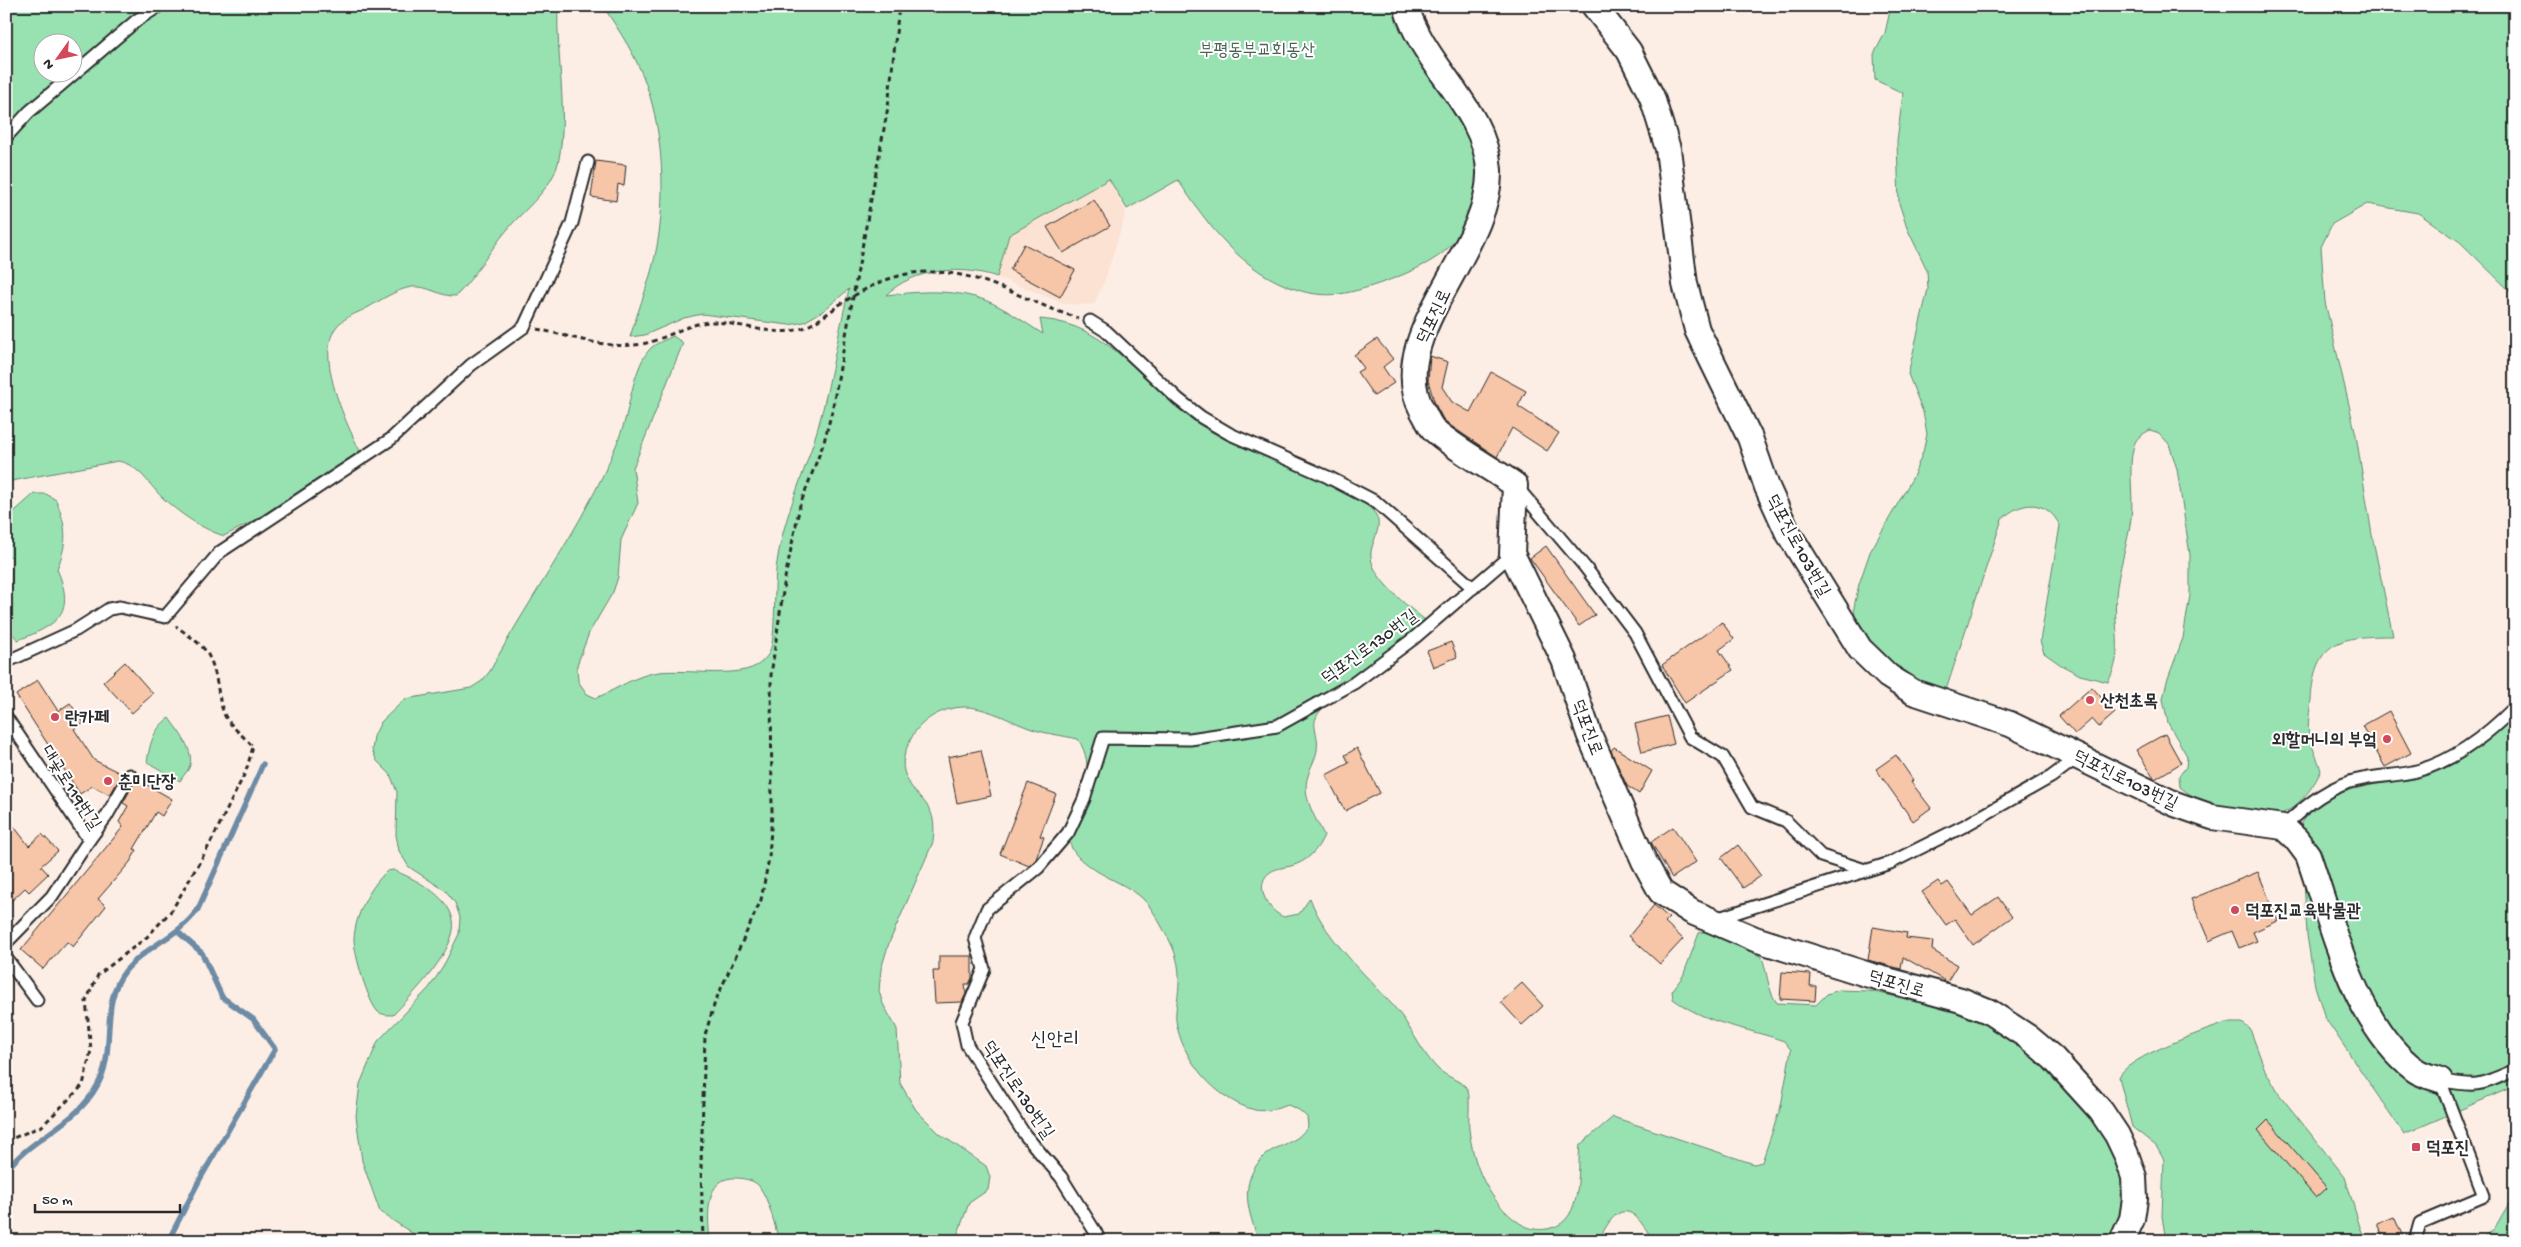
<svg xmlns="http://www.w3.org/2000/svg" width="2521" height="1247" font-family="'Gochi Hand','Poor Story',sans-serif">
<rect width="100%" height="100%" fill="#fdeee5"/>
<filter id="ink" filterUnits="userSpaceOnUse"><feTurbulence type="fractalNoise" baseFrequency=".02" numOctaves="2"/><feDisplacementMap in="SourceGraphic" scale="10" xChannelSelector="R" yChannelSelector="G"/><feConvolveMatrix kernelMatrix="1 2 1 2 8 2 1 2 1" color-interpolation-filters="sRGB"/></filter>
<g filter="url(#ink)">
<path fill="#fbe2d2" d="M1109 179 1126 213 1106 277 1094 304 1079 305 1062 303 997 277 1009 235Z"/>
<g fill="#98e2b2" stroke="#62866e" fill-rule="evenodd">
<path d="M6 6H558C556 57 568 109 559 159 554 188 524 209 507 230 489 251 475 277 456 296 440 297 428 285 412 287 397 289 381 300 367 308 359 312 348 316 341 322 310 348 346 423 360 451L252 522 224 536C202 529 182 515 165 500 149 486 140 465 118 461L6 482ZM42 42H72V72H42Z"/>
<path d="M603 6H1397C1412 33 1425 60 1440 87 1453 111 1470 134 1475 162 1480 191 1468 229 1447 249 1429 268 1365 291 1339 294 1328 296 1309 294 1298 290 1242 272 1209 227 1178 180L1127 209 1109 179 1009 235 997 277C962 265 913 268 886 295 915 292 945 289 975 297 999 303 1022 321 1043 334L1040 319C1112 324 1145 388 1200 425 1252 459 1322 469 1370 508 1389 524 1369 541 1371 557 1372 578 1408 607 1424 619L1426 630 1327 704C1305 724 1320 728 1317 750 1316 759 1310 767 1308 776 1301 796 1315 817 1324 835 1318 850 1307 862 1291 866 1283 868 1275 868 1269 873 1253 886 1269 912 1284 917L1299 914 1310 898C1326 942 1371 978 1400 1014 1413 1031 1423 1055 1439 1070 1446 1076 1462 1082 1467 1088 1471 1094 1468 1120 1469 1129 1473 1162 1484 1190 1507 1213 1520 1225 1533 1233 1551 1228 1584 1220 1577 1170 1580 1145L1613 1117 1754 1164 1762 1162 1781 1106 1791 1050 1784 1041C1744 1027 1709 1025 1673 999L1672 991 1683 976 1699 933 1707 931 1762 957C1767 972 1768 991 1777 1003L1816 1005 1827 994 1839 990 1869 991 1955 1009 1977 1016 2044 1059 2105 1130 2124 1177 2125 1204 2112 1241H1893L1876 1234 1856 1232 1816 1241H1655C1648 1234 1643 1223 1635 1216 1617 1201 1605 1229 1598 1241H1259C1248 1211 1238 1184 1263 1157 1272 1148 1286 1145 1297 1138 1301 1135 1305 1130 1308 1127L1307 1117 1299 1110 1288 1105C1277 1109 1266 1112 1255 1110 1216 1100 1182 1060 1176 1021 1175 1013 1177 1003 1178 995 1181 971 1178 955 1166 934 1159 922 1153 909 1143 899 1124 880 1077 870 1070 843 1067 833 1070 826 1073 817 1083 787 1096 768 1078 739 1061 735 1045 734 1029 728 1013 722 997 713 980 709 955 702 926 714 913 735 907 746 901 759 904 771 914 804 939 797 933 842L889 943 881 969 879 991 883 1004 897 1029 900 1083 916 1110 940 1134 986 1166 990 1177 988 1190 969 1203 957 1236 951 1241H779C774 1223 770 1202 759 1186 754 1180 745 1179 738 1178 703 1175 708 1218 710 1241H424L380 1212 362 1161 356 1116 360 1084 378 1041 429 988 443 967 459 934 460 917 455 903 446 891 409 867 399 851 396 835 397 792 390 774 377 761 372 750 374 736 381 722 405 699 471 688 482 681 490 671C533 590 592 515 623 427 630 405 634 366 650 349 655 343 666 340 673 336L683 343 633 468 638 503 621 540 618 577 613 592 589 633 577 665 578 681 587 694 596 698C618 689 635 675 659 672 685 669 734 678 756 666 760 664 767 657 769 653 777 637 773 584 777 562 783 521 799 486 812 447 829 396 836 341 849 289L823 311 804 322 789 325 702 314 684 318 645 335 630 337C639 307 652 276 657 246 666 198 663 133 647 87 637 57 620 32 603 6Z"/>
<path d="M1891 6H2515V296L2460 242 2418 213 2367 204 2332 224 2321 247 2325 302 2356 435 2372 535 2393 636C2341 636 2314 640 2311 700 2310 710 2307 724 2309 734 2311 747 2318 758 2321 771 2311 791 2297 810 2275 816 2242 810 2207 810 2180 787L2179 776 2186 767 2187 756 2168 723 2163 699 2167 681 2183 638 2190 595V555L2177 469 2169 444 2159 433 2150 430C2141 435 2135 438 2133 449 2128 470 2134 496 2131 518 2128 544 2118 570 2116 596 2113 629 2125 651 2108 682L2080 675 2061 665 2044 653 2040 641 2060 526C2047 499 2022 500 2002 519L1945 693 1914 684 1894 671 1856 626 1854 607 1859 584 1870 552 1913 477 1923 452 1927 434 1923 412 1908 374 1928 289 1927 270 1907 228 1899 203 1897 141 1903 93 1875 80 1874 54 1885 33Z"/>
<path d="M34 494H46L56 500C67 528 68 541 57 569 76 613 58 625 18 640L9 630 12 557 6 555V519Z"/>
<path d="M2515 714V1086L2404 1134 2325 1018 2315 986 2307 935 2301 823C2327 780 2395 787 2437 771 2466 761 2494 736 2515 714Z"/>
<path d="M169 718C178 731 196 751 189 768 187 772 182 777 180 781L147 762C150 744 153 729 169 718Z"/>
<path d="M393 870C415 879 448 895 453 920 459 948 411 996 393 1015 388 1015 383 1015 378 1012 368 1002 354 954 354 939 355 915 370 887 387 871Z"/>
<path d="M2226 1023H2242L2250 1029 2265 1070 2279 1094 2345 1177 2360 1227 2366 1241H2166L2162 1216 2164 1160 2156 1146 2132 1127 2119 1077C2128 1056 2204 1031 2226 1023Z"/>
<path d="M2515 1193V1241H2480L2494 1229Z"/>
</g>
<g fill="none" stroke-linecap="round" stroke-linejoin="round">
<g stroke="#6d8ba5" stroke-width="5.5">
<path d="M6 1171C31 1137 76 1125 97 1086 118 1050 98 1004 126 970 147 945 180 936 198 909L263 764"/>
<path d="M168 1241 199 1181 275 1049 253 1019 222 997 202 953 178 932"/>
</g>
</g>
<g fill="#f7c5a7" stroke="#2b2b2b">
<path d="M596 161 626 165 624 186 618 184 616 201 591 197Z"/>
<path d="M1094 200 1110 226 1063 253 1047 227Z"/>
<path d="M1024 244 1075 270 1060 297 1010 270Z"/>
<path d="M1377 339 1393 359 1383 367 1394 383 1374 396 1357 372 1364 368 1354 355Z"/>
<path d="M1430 356 1448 362 1442 387 1452 402 1470 412 1491 372 1526 391 1518 406 1559 433 1547 451 1512 428 1497 457 1451 426 1443 419 1435 404 1428 381Z"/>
<path d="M1546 546 1595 615 1579 626 1530 558Z"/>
<path d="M1722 622 1734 639 1719 650 1733 670 1685 703 1662 665Z"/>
<path d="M1451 642 1457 657 1433 667 1427 651Z"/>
<path d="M125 662 153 694 132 713 103 682Z"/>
<path d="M38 680 58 711 70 703 84 723 74 729 94 760 122 774 110 795 92 786 80 794 16 695Z"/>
<path d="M2092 687 2115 713 2099 727 2092 719 2075 734 2059 716Z"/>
<path d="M2389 711 2411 753 2385 767 2362 726Z"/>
<path d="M1667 716 1674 744 1642 752 1635 724Z"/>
<path d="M2165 734 2181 763 2155 779 2136 750Z"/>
<path d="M1614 747 1652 771 1639 794 1627 786 1611 751Z"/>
<path d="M1357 748 1380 793 1345 811 1326 775 1349 763 1345 755Z"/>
<path d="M981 750 991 796 957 803 948 757Z"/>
<path d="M1896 755 1913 780 1911 782 1931 808 1913 821 1876 769Z"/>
<path d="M135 781 141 784 142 782 172 799 162 816 156 812 134 849 137 850 130 862 98 899 106 906 73 947 67 942 43 969 21 950 123 827 119 822 128 806 123 803Z"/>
<path d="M1028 783 1056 794 1040 836 1044 837 1036 859 1029 866 1000 854Z"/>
<path d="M6 816 29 846 42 834 58 851 41 866 48 874 29 892 25 888 6 906Z"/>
<path d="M1673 827 1696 862 1672 878 1651 842Z"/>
<path d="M1738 845 1761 876 1743 888 1721 858Z"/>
<path d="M2258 872 2278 921 2253 932 2257 941 2239 948 2232 931 2209 941 2191 899Z"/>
<path d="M1938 881 1942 886 1948 882 1972 915 1998 897 2012 917 1973 945 1955 919 1946 925 1922 892Z"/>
<path d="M1654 905 1669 918 1665 922 1683 939 1660 964 1629 936Z"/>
<path d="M1873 927 1907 933 1906 938 1933 941 1932 950 1957 965 1947 982 1903 957 1901 969 1868 960Z"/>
<path d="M939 956H972V978L969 984H965L966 994 962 1002 935 1003 933 971H939Z"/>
<path d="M1782 972 1811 974 1810 986H1816L1815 1001 1780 999Z"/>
<path d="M1522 983 1543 1006 1522 1025 1501 1002Z"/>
<path d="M2268 1120 2327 1188 2316 1198 2258 1130Z"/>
<path d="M2394 1217 2405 1241H2385L2377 1224Z"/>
</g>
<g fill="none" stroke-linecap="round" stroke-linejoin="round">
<defs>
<g id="lane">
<path d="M6 137 29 112 137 20 159 6"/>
<path d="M1090 321 1106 331 1178 399 1201 417 1230 434 1328 477 1376 502 1473 588"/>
<path d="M1516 486 1585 567 1635 633 1690 737 1723 757 1752 807 1786 821 1821 856 1865 870"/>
<path d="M6 662 76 630 109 609 120 607 165 617 220 552 391 439 471 365 524 327 572 223 588 162"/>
<path d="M6 717 89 840 52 896 6 943"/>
<path d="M2283 827C2306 805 2331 784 2363 779 2382 775 2402 776 2420 770 2455 760 2490 732 2515 707"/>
<path d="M89 840 106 817 130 775"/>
<path d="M1716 919 1890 863 1964 826 2051 777 2078 757"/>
<path d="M6 958 37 1000"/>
<path d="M2440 1080C2477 1088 2481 1085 2515 1070"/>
<path d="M1099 1241 1096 1233 1061 1177 1025 1135 967 1045 962 1022 984 969 975 938 987 909 1038 868 1068 833 1084 799 1103 738 1190 739 1277 726 1354 683 1413 639 1512 554"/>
<path d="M2415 1241 2420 1223 2484 1196 2440 1080"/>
</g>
<g id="street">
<path d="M1406 6C1422 64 1486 110 1489 170 1492 250 1383 337 1422 410 1426 416 1429 425 1434 430 1455 449 1491 468 1515 485L1512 554 1564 660 1589 734 1644 861 1661 892 1692 912 1755 939 1869 975 1961 1000 1988 1011 2028 1037 2053 1058 2101 1111 2117 1135 2126 1154 2134 1177 2135 1199 2132 1219 2122 1241"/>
<path d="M1594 6 1629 51 1652 97 1668 149 1685 284 1697 330 1750 438 1767 487 1787 531 1860 649 1888 676 1913 692 2010 724 2175 804 2212 817 2283 827 2296 839 2308 855C2332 923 2354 1024 2415 1070 2422 1075 2432 1077 2440 1080"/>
</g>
</defs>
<use href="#lane" stroke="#2b2b2b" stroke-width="15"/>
<use href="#street" stroke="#2b2b2b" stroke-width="28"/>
<g stroke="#2b2b2b" stroke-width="3" stroke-dasharray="5 4" stroke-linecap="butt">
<path d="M537 329C570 336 608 350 642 344 668 339 687 322 714 322 742 323 773 337 800 329 815 324 827 314 839 305 865 288 895 272 927 272 981 270 1027 303 1078 318"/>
<path d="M6 1141 42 1126 83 1085 91 1050 86 1001 98 975 147 937 172 910 210 844 246 771 253 747C245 737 231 727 225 716 216 695 219 673 207 653 200 642 186 634 176 626"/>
<path d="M703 1241 701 1165 705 1035 715 1002 761 900 769 858 772 813 771 675 785 578 800 505 824 442 832 411 888 107 899 6"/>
</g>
<use href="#lane" stroke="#fff" stroke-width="11"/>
<use href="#street" stroke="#fff" stroke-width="24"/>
</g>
</g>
<g fill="#d1495b" stroke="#fff" stroke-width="2">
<circle cx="2090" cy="700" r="5"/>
<circle cx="55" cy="717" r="5"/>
<circle cx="2387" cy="739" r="5"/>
<circle cx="108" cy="781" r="5"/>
<circle cx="2235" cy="910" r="5"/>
<rect x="2411" y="1142" width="10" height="10" rx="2.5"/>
</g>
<g text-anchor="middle" stroke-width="4" stroke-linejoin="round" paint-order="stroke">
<g font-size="18" fill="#4c6254" stroke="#fff">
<text x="1257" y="55">부평동부교회동산</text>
</g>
<g font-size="18" fill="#2b2b2b" stroke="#fff">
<text transform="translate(1433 316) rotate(-65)" y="6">덕포진로</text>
<text transform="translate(1799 545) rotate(61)" y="6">덕포진로103번길</text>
<text transform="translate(1369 646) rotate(-36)" y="6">덕포진로130번길</text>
<text transform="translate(1588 727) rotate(69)" y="6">덕포진로</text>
<text transform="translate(2126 779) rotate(26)" y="6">덕포진로103번길</text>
<text transform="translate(72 787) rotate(58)" y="6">대곶로119번길</text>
<text transform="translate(1897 983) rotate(16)" y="6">덕포진로</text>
<text transform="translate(1019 1089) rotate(56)" y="6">덕포진로130번길</text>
</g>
<g font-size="18" font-weight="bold" fill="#2b2b2b" stroke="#fff" text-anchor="start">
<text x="2100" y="706">산천초목</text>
<text x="65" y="723">란카페</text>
<text x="2377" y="745" text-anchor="end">외할머니의 부엌</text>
<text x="118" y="787">춘미단장</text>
<text x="2245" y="916">덕포진교육박물관</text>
<text x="2426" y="1153">덕포진</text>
</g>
<g font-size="20" fill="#2b2b2b" stroke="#fff">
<text x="1055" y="1045">신안리</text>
</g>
</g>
<rect width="2521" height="1247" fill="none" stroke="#fff" stroke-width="25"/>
<rect x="12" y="12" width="2496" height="1222" fill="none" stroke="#2b2b2b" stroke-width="2" filter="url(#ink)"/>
<g transform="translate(58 58) rotate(237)"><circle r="24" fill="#ffffff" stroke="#aaaaaa"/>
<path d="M0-4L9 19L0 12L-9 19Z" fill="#d1495b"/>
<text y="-8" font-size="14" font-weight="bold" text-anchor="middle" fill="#2b2b2b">N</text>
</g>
<path d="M35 1204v8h145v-8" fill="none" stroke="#2b2b2b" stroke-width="2.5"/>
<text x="42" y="1204" font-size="15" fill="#2b2b2b" stroke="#ffffff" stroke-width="4" paint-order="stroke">50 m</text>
</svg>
